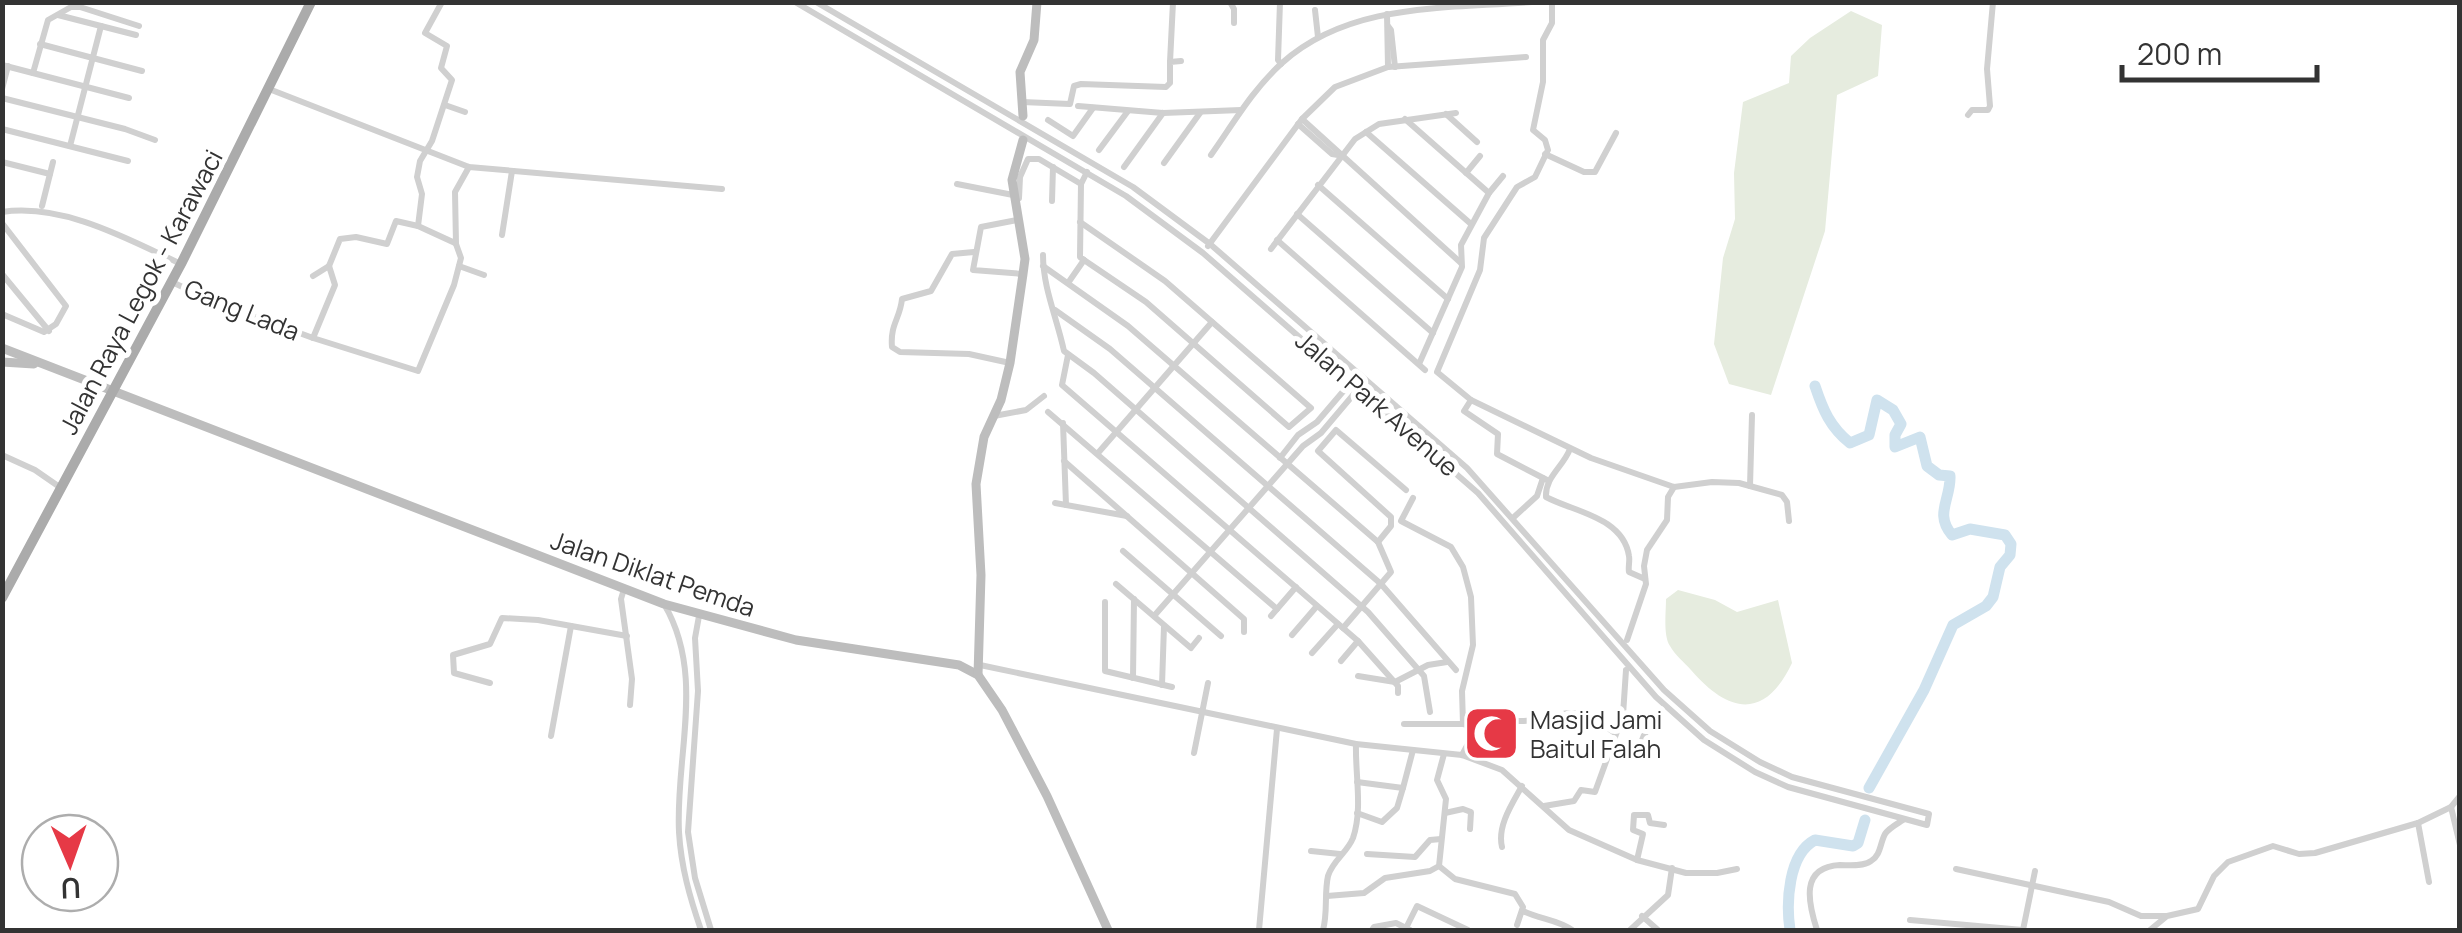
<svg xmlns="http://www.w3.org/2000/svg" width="2462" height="933" font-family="Manrope,sans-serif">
<rect width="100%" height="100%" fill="#fff"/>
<g fill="#e6ecdf">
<path d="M1851 11 1882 25 1878 76 1837 95 1825 231 1771 395 1729 384 1714 344 1723 258 1735 219 1734 173 1743 102 1789 83 1791 56 1810 38Z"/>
<path d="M1678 590 1715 600 1737 612 1778 600 1792 663C1765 720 1729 714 1691 670 1684 662 1675 655 1670 646 1663 635 1666 613 1666 599Z"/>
</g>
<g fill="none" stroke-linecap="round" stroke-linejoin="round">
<g stroke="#cfe2ee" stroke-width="11">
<path d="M1815 386C1823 410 1830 427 1850 443L1869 435 1877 400 1893 410 1901 424 1895 435V447L1920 437 1927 466 1939 475 1950 476C1951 499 1934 514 1952 535L1970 529 2005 535 2011 544 2010 555 2000 567 1993 597 1986 606 1953 625 1924 690 1869 788"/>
<path d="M1790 930C1786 903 1788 854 1815 840L1853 846 1858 843 1865 820"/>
</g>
<g stroke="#d0d0d0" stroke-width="6">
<path d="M795 2 1126 196 1203 253 1478 493 1656 697 1704 740 1755 772 1788 787 1927 825 1929 814 1792 777 1760 762 1710 731 1664 690 1467 468 1210 244 1133 187 816 2"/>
<path d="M1230 2 1234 9V23"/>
<path d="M1280 2 1278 60 1281 64"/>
<path d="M1552 2V23L1543 40V82L1533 130 1545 140 1548 150 1535 177 1517 187 1484 238 1480 270 1437 372 1471 400 1591 458 1674 487 1712 482 1739 483 1782 495 1787 502 1789 521"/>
<path d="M1315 10 1318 37"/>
<path d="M1387 14 1388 67"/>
<path d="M58 15 136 35"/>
<path d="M1388 26 1391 30 1395 67"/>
<path d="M40 44 142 71"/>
<path d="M1170 62 1173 2"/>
<path d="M2 65 129 98"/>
<path d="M33 73 48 20 71 7H80L139 26"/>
<path d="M2 89 8 66"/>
<path d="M269 89 469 167 722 189"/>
<path d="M2 98 125 129 155 140"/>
<path d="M1022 102 1070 104 1074 86 1081 84 1166 87 1170 83V62L1181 61"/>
<path d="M445 105 465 112"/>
<path d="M1078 106 1163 113 1241 110"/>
<path d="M1446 114 1477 142"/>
<path d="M1968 115 1972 110H1988L1990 106 1987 69 1993 2"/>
<path d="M1302 119 1461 263"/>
<path d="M1405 119 1489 193"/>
<path d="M1048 120 1073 136 1093 108"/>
<path d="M1298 124 1332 154 1338 155"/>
<path d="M2 129 128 161"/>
<path d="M1366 132 1471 224"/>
<path d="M70 146 101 26"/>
<path d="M1099 150 1128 111"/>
<path d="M1545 154 1584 172H1595L1616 133"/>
<path d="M1211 155C1233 124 1253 89 1282 63 1350 2 1446 9 1532 2"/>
<path d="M2 162 50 174"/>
<path d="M1164 163 1200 113"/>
<path d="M1124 167 1163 113"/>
<path d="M1466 173 1480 156"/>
<path d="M957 184 1013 195"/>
<path d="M1318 185 1448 299"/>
<path d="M1019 198 1020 177 1028 159H1039L1081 184"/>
<path d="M1052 201 1053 167"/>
<path d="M42 206 53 162"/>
<path d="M2 212C63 203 128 239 181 264"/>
<path d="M1297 214 1433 333"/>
<path d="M1017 220 981 227 973 270 1023 274"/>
<path d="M1080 222 1165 281 1311 408 1289 427 1146 302 1084 260"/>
<path d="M2 223 66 306 56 324 44 332 2 314"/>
<path d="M418 226 422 194 417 177 420 161 432 141 452 80 441 68 447 46 425 33 442 2"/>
<path d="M502 235 512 171"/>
<path d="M1277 240 1425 370"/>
<path d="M1208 246 1302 119 1335 87 1388 67 1526 57"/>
<path d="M1271 249 1355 139 1379 124 1456 113"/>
<path d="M974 252 952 254 931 291 902 299C900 319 890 324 892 347L900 352 969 354 1010 363"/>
<path d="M1043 255C1043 288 1057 318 1064 351L1094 373 1368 612 1424 676 1430 712"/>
<path d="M1084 260 1080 257 1081 184 1087 172"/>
<path d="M329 266 340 239 356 237 387 244 396 221 418 226 455 243"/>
<path d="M459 266 484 275"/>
<path d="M1043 266 1128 326 1378 542"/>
<path d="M2 274 49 331"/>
<path d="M172 282 210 300 313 338 418 371 454 285 461 258 456 244 455 192 469 167"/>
<path d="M1068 283 1084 260"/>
<path d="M1055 310 1110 349 1381 584 1456 670"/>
<path d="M313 338 335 285 329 266 313 276"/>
<path d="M1068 355 1062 385 1358 641 1398 686V693"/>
<path d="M1419 364 1462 267 1461 245 1489 193 1503 176"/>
<path d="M1471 400 1464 411 1498 434 1497 454 1549 481"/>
<path d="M1048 412 1277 609"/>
<path d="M994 416 1026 410 1044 396"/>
<path d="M1063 423 1066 505"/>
<path d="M1570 449C1563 467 1545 477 1546 497 1574 512 1623 517 1629 556 1630 561 1628 567 1629 572L1645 579"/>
<path d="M1098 453 1212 322"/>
<path d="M2 455 35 470 61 488"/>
<path d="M1280 458 1298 435 1317 422 1352 381"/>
<path d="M1064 461 1244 619V632"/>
<path d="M1750 486 1752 415"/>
<path d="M1413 498 1401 521 1451 547 1463 567 1471 597 1473 645 1462 691 1463 724 1477 727"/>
<path d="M1055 503 1127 516"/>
<path d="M1514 517 1537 496 1543 478"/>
<path d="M1378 542 1391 526V517L1318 451 1336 430 1406 490"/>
<path d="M1123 551 1221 636"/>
<path d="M1116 584 1191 648 1199 638"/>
<path d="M624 589 621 599 632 679 630 705"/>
<path d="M1105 602V671L1172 687"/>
<path d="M664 604C706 675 675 756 679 832 681 867 690 898 701 930"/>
<path d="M699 616 695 638 698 691 688 832 695 878 711 930"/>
<path d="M1154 616 1303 446 1321 433 1359 388"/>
<path d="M1271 616 1296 587"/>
<path d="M1343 628 1391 572 1378 542"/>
<path d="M1292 635 1317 606"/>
<path d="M1627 640 1646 584 1644 566 1647 550 1667 520 1668 497 1674 487"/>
<path d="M1312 653 1338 624"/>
<path d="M1341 661 1358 641"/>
<path d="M980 665 1356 744 1462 755 1502 770 1569 830 1637 860 1686 873H1717L1737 869"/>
<path d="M1358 676 1395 682 1428 665 1447 662"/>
<path d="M1133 678 1134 599"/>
<path d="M490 683 454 673 453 655 490 644 502 618 538 620 627 636"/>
<path d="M1162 685 1164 626"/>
<path d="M1404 724H1463"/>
<path d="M551 736 571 626"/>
<path d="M1194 753 1208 683"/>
<path d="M1462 755 1481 720C1495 715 1507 721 1522 721 1570 719 1566 698 1615 733"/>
<path d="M1608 755 1621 759 1636 755 1644 735 1654 743"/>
<path d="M1357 782 1403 788 1413 750"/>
<path d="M1544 806 1574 801 1581 790 1595 792 1623 715 1626 670"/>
<path d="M2451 807 2460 845"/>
<path d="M1357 813 1382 822 1397 808 1403 788"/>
<path d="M1445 813 1463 809 1471 812 1470 829"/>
<path d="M2418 823 2429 882"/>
<path d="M1502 847C1497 826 1512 804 1522 786"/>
<path d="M1311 851 1340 854"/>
<path d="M1367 854 1415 857 1430 840 1441 839"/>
<path d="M1637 860 1643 834 1633 830 1634 815H1648L1650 823 1664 825"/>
<path d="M1439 866 1455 879 1515 894 1523 907 1517 925"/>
<path d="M1956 869 2109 902 2141 916H2166"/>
<path d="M1327 896 1364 893 1385 878 1430 871 1439 866 1446 799 1437 780 1444 754"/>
<path d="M1523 911C1539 919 1559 920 1572 930"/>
<path d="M1642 916 1658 930"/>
<path d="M1910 920 2023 930"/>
<path d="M1406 928 1417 906 1468 930"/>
<path d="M1259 930 1277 729"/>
<path d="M1323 930C1328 912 1324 894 1328 876 1333 860 1347 853 1353 838 1363 809 1355 774 1356 744"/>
<path d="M1372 930 1374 927 1396 923 1410 930"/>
<path d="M1630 930 1668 895 1672 868"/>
<path d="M1817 930C1808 902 1800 867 1840 865 1849 865 1862 867 1871 861 1881 855 1880 843 1885 834 1889 828 1897 824 1903 820"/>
<path d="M2023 930 2035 871"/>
<path d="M2150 930 2167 916 2198 909 2214 876 2228 862 2273 846 2299 854 2315 853 2418 823 2451 807 2460 796"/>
</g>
<g stroke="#bdbdbd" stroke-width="9">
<path d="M1023 116 1020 72 1034 40 1037 2"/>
<path d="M2 348 664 604 796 640 959 665 978 675 1002 710 1047 796 1108 930"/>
<path d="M2 362 34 364"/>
<path d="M978 675 981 575 976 484 984 437 1001 400 1010 363 1023 274 1025 259 1012 180 1023 140"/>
</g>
<path stroke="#ababab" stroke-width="10" d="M2 598 181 264 311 2"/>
</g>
<defs>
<symbol id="mosque-square" viewBox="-11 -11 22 22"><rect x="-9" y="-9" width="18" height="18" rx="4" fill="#e63946" stroke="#fff"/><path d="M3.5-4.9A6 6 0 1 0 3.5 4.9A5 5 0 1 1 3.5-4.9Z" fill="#fff"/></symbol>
</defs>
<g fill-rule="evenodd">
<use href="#mosque-square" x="1460" y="702" width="63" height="63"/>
</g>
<g text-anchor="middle" stroke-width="10" stroke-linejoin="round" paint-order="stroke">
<g font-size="25" fill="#333" stroke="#fff">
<text transform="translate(141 292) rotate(-62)" y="9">Jalan Raya Legok - Karawaci</text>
<text transform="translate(242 310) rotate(22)" y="9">Gang Lada</text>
<text transform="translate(1377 404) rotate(41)" y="9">Jalan Park Avenue</text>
<text transform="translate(653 574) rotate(19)" y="9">Jalan Diklat Pemda</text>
</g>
<g font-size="25" fill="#333" stroke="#fff" text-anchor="start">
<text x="1530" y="729">Masjid Jami<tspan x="1530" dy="29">Baitul Falah</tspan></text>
</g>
</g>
<rect width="2462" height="933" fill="none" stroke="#333333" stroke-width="10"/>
<g transform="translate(70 863) rotate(178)"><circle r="48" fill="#ffffff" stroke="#adadad" stroke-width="2.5"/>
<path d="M0-8L18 38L0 25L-18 38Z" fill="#e63946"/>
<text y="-15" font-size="28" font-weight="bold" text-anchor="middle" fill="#333333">U</text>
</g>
<path d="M2122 65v15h195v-15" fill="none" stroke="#333333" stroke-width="5"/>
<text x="2137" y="65" font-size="30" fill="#333333" stroke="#ffffff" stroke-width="8" paint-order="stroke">200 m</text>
</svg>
